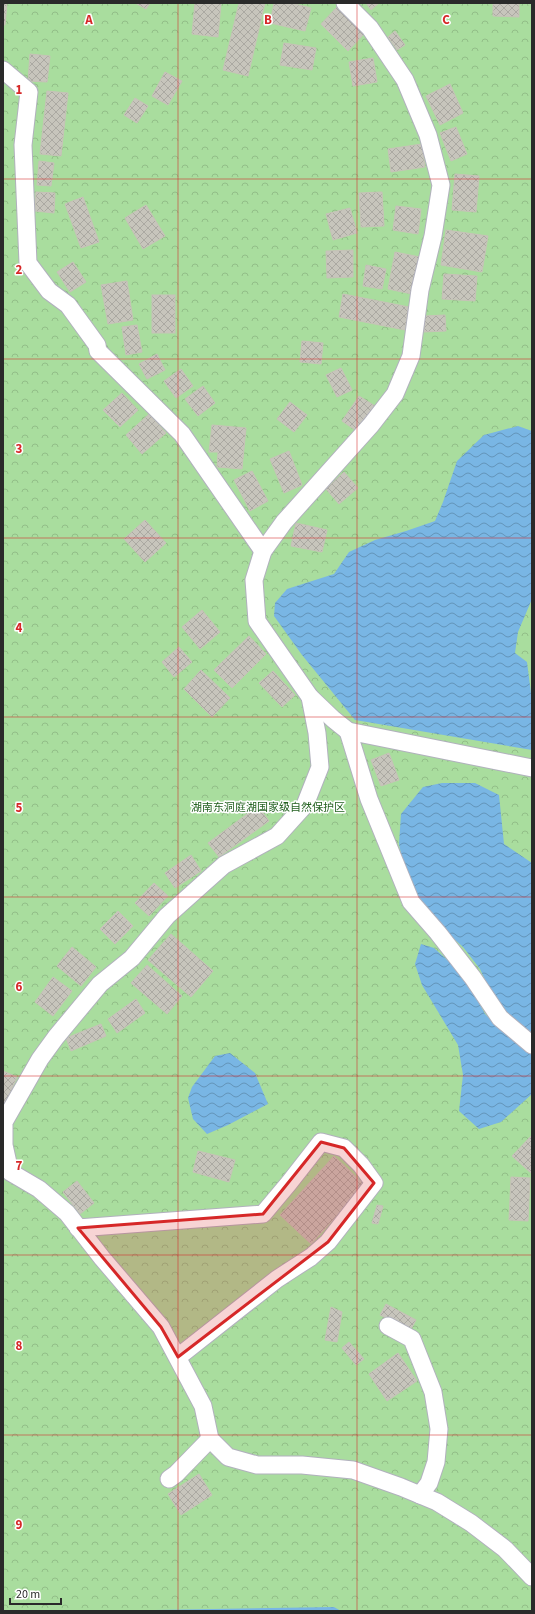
<svg xmlns="http://www.w3.org/2000/svg" width="535" height="1614" font-family="'Source Sans 3','Noto Sans SC',sans-serif">
<defs>
<pattern id="park-crowns" width="20" height="18" patternUnits="userSpaceOnUse"><rect width="20" height="18" fill="#a9dd9e"/><path d="M2 6a3 3 0 1 1 6 0M12 15a3 3 0 1 1 6 0" fill="none" stroke="#92be88"/></pattern>
<pattern id="water-waves" width="16" height="10" patternUnits="userSpaceOnUse"><rect width="16" height="10" fill="#79b6e4"/><path d="M0 5q4-4 8 0t8 0" fill="none" stroke="#6394b9"/></pattern>
<pattern id="building-cross-hatch" width="8" height="8" patternUnits="userSpaceOnUse"><rect width="8" height="8" fill="#c7c5bc"/><path d="M0 0l8 8M0 8l8-8" fill="none" stroke="#aba9a2"/></pattern>
</defs>
<rect width="100%" height="100%" fill="#ebe7dd"/>
<rect fill="url(#park-crowns)" x="3" y="3" width="529" height="1608"/>
<g fill="url(#water-waves)">
<path d="M518 426 532 431V599L518 632 515 653 527 662 532 701V750L355 720 302 655 274 616 275 603 287 589 334 574 349 552 375 540 406 531 435 521 443 502 457 461 484 435Z"/>
<path d="M442 783H475L499 795 504 844 532 863V1038L501 1014 480 969 463 947 430 917 414 891 403 863 399 844 401 814 423 787Z"/>
<path d="M421 944 434 948 464 975 485 1014 504 1032 532 1054V1094L501 1122 479 1129 459 1111 463 1075 458 1045 422 985 415 964Z"/>
<path d="M230 1053 255 1073 268 1104 228 1125 207 1134 193 1119 188 1098 192 1087 215 1056Z"/>
<path d="M334 1607 341 1611H97Z"/>
</g>
<g fill="url(#building-cross-hatch)" stroke="#c6c3b7">
<path d="M3 3H7L5 25H3Z"/>
<path d="M135 3H150L146 9Z"/>
<path d="M195 3H221L218 37 192 34Z"/>
<path d="M239 3H265L248 76 223 70Z"/>
<path d="M274 3H291L311 8 305 31 270 23Z"/>
<path d="M366 3H379L371 10Z"/>
<path d="M493 3H519V17L493 16Z"/>
<path d="M338 6 365 33 348 51 321 24Z"/>
<path d="M395 31 405 45 397 50 388 37Z"/>
<path d="M284 43 316 48 312 70 280 65Z"/>
<path d="M30 54 50 56 47 82 28 81Z"/>
<path d="M373 58 377 82 353 86 349 62Z"/>
<path d="M165 72 182 81 168 105 152 96Z"/>
<path d="M450 84 463 113 440 125 426 96Z"/>
<path d="M47 91 68 93 61 156 40 154Z"/>
<path d="M135 98 148 106 137 123 124 115Z"/>
<path d="M456 127 467 154 451 161 440 133Z"/>
<path d="M422 144 425 167 391 172 388 149Z"/>
<path d="M39 161 54 163 51 186 37 185Z"/>
<path d="M455 174 479 176 476 212 452 210Z"/>
<path d="M36 192 55 193 54 213 35 211Z"/>
<path d="M382 192 384 226 361 227 359 193Z"/>
<path d="M83 197 99 242 81 248 65 204Z"/>
<path d="M146 205 165 236 143 249 125 218Z"/>
<path d="M396 206 421 209 418 234 393 230Z"/>
<path d="M350 208 357 233 333 240 326 214Z"/>
<path d="M446 230 488 236 482 272 441 265Z"/>
<path d="M353 250V277L327 278 326 251Z"/>
<path d="M395 252 420 257 412 294 388 289Z"/>
<path d="M73 262 86 282 70 292 57 272Z"/>
<path d="M366 265 386 269 382 289 363 286Z"/>
<path d="M444 274 477 276 475 301 442 299Z"/>
<path d="M127 281 133 320 108 324 101 285Z"/>
<path d="M343 294 409 307 405 330 339 317Z"/>
<rect x="152" y="295" width="23" height="38"/>
<path d="M445 315 446 331 424 332V316Z"/>
<path d="M137 325 142 352 126 355 122 327Z"/>
<path d="M302 341 323 343 321 364 300 362Z"/>
<path d="M157 354 165 370 147 379 139 364Z"/>
<path d="M341 368 352 390 337 397 326 375Z"/>
<path d="M181 369 193 386 176 398 164 381Z"/>
<path d="M203 386 215 403 198 416 185 399Z"/>
<path d="M122 393 138 410 120 427 103 410Z"/>
<path d="M359 396 375 406 358 432 342 421Z"/>
<path d="M290 402 307 415 294 432 277 419Z"/>
<path d="M149 414 166 433 142 454 126 435Z"/>
<path d="M212 425 246 428 242 469 217 467 218 452H209Z"/>
<path d="M289 451 302 485 284 493 270 459Z"/>
<path d="M252 471 268 501 250 511 234 480Z"/>
<path d="M344 472 358 488 339 504 326 489Z"/>
<path d="M145 520 166 543 145 562 124 539Z"/>
<path d="M296 523 327 530 322 552 291 546Z"/>
<path d="M202 610 220 632 200 649 182 627Z"/>
<path d="M249 636 266 654 232 688 214 670Z"/>
<path d="M179 647 192 662 174 677 162 662Z"/>
<path d="M201 670 230 698 212 717 184 689Z"/>
<path d="M273 671 295 695 282 707 259 683Z"/>
<path d="M389 753 399 780 381 786 371 760Z"/>
<path d="M258 806 269 821 219 857 208 843Z"/>
<path d="M191 855 201 871 175 888 165 873Z"/>
<path d="M154 883 168 896 149 916 135 903Z"/>
<path d="M118 911 133 926 115 944 100 929Z"/>
<path d="M171 934 213 971 191 997 148 960Z"/>
<path d="M72 947 96 967 81 986 57 966Z"/>
<path d="M147 965 182 996 167 1014 131 983Z"/>
<path d="M53 977 72 991 53 1016 35 1002Z"/>
<path d="M136 999 145 1013 117 1033 108 1019Z"/>
<path d="M101 1024 106 1036 71 1051 66 1038Z"/>
<path d="M3 1071 17 1077 4 1107H3Z"/>
<path d="M532 1135V1174L512 1156Z"/>
<path d="M198 1151 235 1160 229 1182 193 1172Z"/>
<path d="M334 1156 365 1185 311 1244 280 1215Z"/>
<path d="M511 1177 530 1178 528 1221 509 1220Z"/>
<path d="M77 1181 94 1203 80 1214 63 1192Z"/>
<path d="M377 1205 383 1206 378 1224 372 1223Z"/>
<path d="M386 1304 416 1320 410 1331 380 1315Z"/>
<path d="M331 1307 342 1312 337 1342 325 1340Z"/>
<path d="M349 1342 364 1359 356 1365 342 1348Z"/>
<path d="M398 1353 417 1381 387 1401 369 1374Z"/>
<path d="M199 1474 212 1495 181 1515 168 1494Z"/>
</g>
<g fill="none" stroke-linecap="round" stroke-linejoin="round">
<defs>
<g id="street">
<path d="M345 3 370 28 405 80 428 135 441 185 433 236 420 290 411 356 395 394 371 425 284 522 263 551 254 580 257 621 310 697 333 719 348 731 532 768"/>
<path d="M3 70 29 92 23 145 28 263 49 291 68 305 97 345 98 351 182 434 263 551"/>
<path d="M310 697 317 733 320 767 305 805 277 836 224 865 167 916 132 958 100 984 56 1037 40 1059 4 1122V1145L10 1172 39 1189 67 1213 102 1258 161 1327 203 1406 210 1439 228 1457 257 1465H302L353 1470 401 1487 437 1502 471 1523 505 1549 532 1577"/>
<path d="M348 731 369 799 411 902 438 933 473 978 500 1018 532 1045"/>
<path d="M78 1228 263 1214 289 1183 321 1142 344 1148 361 1165 374 1183 328 1242 311 1257 277 1279 178 1357"/>
<path d="M388 1326 412 1339 433 1392 439 1429 436 1462 429 1483 420 1495"/>
<path d="M169 1479 176 1474 210 1439"/>
</g>
</defs>
<use href="#street" stroke="#b1b1bd" stroke-width="19"/>
<use href="#street" stroke="#fff" stroke-width="17"/>
</g>
<path fill="#d62828" fill-opacity="0.2" stroke="#d62828" stroke-width="3" stroke-linejoin="round" d="M321 1142 344 1148 374 1183 328 1242 178 1357 161 1327 78 1228 263 1214Z"/>
<path fill="none" stroke="#d62828" stroke-width="1" stroke-opacity="0.55" d="M178 3V1611M357 3V1611M3 179H532M3 359H532M3 538H532M3 717H532M3 897H532M3 1076H532M3 1255H532M3 1435H532"/>
<g text-anchor="middle" stroke-width="3" stroke-linejoin="round" paint-order="stroke">
<g font-size="11" fill="#236120" stroke="#fff">
<text x="268" y="811">湖南东洞庭湖国家级自然保护区</text>
</g>
</g>
<g font-size="13" text-anchor="middle" font-weight="bold" fill="#d62828" stroke="#fff" stroke-width="3" stroke-linejoin="round" paint-order="stroke">
<text x="89" y="24">A</text>
<text x="268" y="24">B</text>
<text x="446" y="24">C</text>
<text x="19" y="94">1</text>
<text x="19" y="274">2</text>
<text x="19" y="453">3</text>
<text x="19" y="632">4</text>
<text x="19" y="812">5</text>
<text x="19" y="991">6</text>
<text x="19" y="1170">7</text>
<text x="19" y="1350">8</text>
<text x="19" y="1529">9</text>
</g>
<rect width="535" height="1614" fill="none" stroke="#2a2a2a" stroke-width="8"/>
<path d="M10 1598v6h51v-6" fill="none" stroke="#2a2a2a" stroke-width="2"/>
<text x="16" y="1598" font-size="12" fill="#2a2a2a" stroke="#ffffff" stroke-width="3" paint-order="stroke">20 m</text>
</svg>
